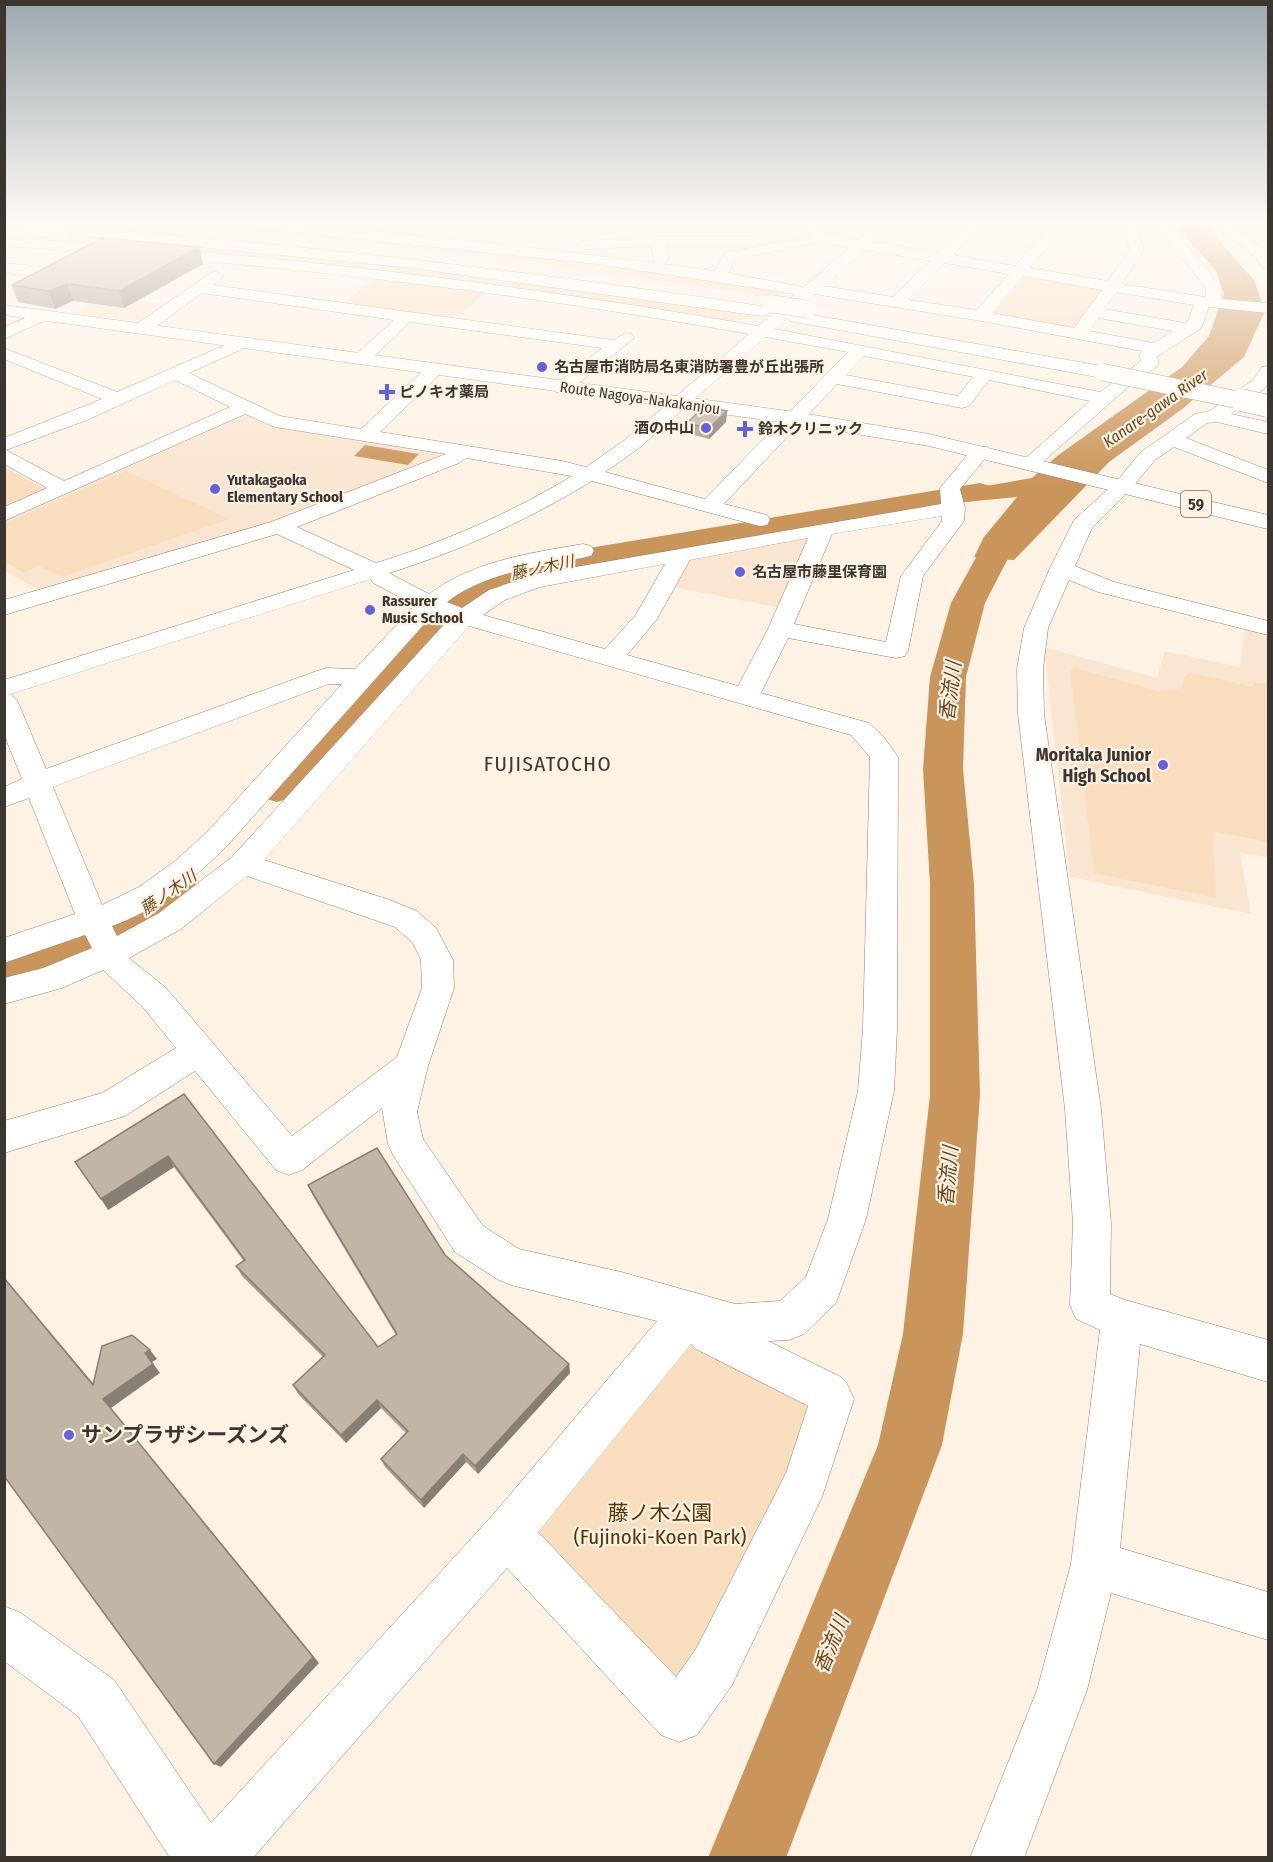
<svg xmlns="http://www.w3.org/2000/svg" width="1273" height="1862" font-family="'Fira Sans Condensed','Noto Sans JP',sans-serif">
<rect width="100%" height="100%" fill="#fef2e5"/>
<g fill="#f9e5d0">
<path d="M102 296 172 305 141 322 75 313Z"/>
<path d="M245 414 269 425 441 453V458L264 524 40 591 5 571 4 520 235 415Z"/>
<path d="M802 538 809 541 781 608 674 587 691 558Z"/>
<path d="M1246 627 1268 632V857L1240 853 1251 914 1070 877 1044 647 1157 678 1165 651 1239 667Z"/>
</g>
<g fill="#f9ddbf">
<path d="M159 223C239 223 319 232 399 240 526 254 652 270 777 291L778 298C572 266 366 239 159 223Z"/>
<path d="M51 234C286 251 520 278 753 316L729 323 645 310 52 241 48 239Z"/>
<path d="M1025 276 1102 290 1075 328 992 313Z"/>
<path d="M380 277 486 293 457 317 450 318 347 305 345 302 375 278Z"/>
<path d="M4 467 44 488 42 492 5 509Z"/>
<path d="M126 471 229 519 62 577 39 566 24 573 5 562V523Z"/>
<path d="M1075 668 1158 691 1182 689 1185 675 1191 673 1253 687 1254 683H1268V842L1213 831 1216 898 1094 873 1070 671Z"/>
<path d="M703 1339 816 1410 689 1683 670 1680 534 1540 536 1516 682 1342Z"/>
</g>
<g fill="#ca955a">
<path d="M1172 223 1208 228 1254 280 1265 311 1244 357 1181 410 1109 462 1014 560 974 557 984 537 1017 497 924 506 916 498 1032 478 1057 456 1182 367 1209 336 1224 294 1215 269Z"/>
<path d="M365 445 419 454 408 465 354 456Z"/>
</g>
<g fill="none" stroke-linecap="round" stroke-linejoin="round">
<g fill="#ca955a" fill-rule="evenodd">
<path d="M980 483 990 486 995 492 990 498 524 577 491 593 455 619 409 665 291 798 277 802 263 798 257 789 263 780 383 649 431 605 467 579 505 562Z"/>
<path d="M1025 498 1036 501 1040 507 1017 541 985 603 966 677 963 769 974 884 980 1095 963 1334 942 1445 786 1858H708L878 1445 903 1334 930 1095V884L923 769 930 677 951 603 985 541 1014 501Z"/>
<path d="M180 870 195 875 202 886C173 935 57 970 4 987V951C43 939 81 925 116 907 138 895 156 877 180 870Z"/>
</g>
<defs>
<g id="minor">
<path d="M237 223H294L527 247 655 263 651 246 584 249 577 245 584 241 657 237H758L765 241 758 245H666L669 257 664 264 714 271 725 253 812 236 801 223H816L827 234 859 240 878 223H894L873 242 938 253 968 223H984L953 255 1015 266 1052 223H1067L1030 268 1108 281 1130 250 1124 230 1119 223H1134L1138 229 1144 250 1122 284 1205 297 1206 288 1154 223H1169L1222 288 1221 299 1268 303V313L1209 307 1201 328 1157 357 1159 363 1156 367 1127 388 1037 467H1023L1020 463 1090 401 989 380 969 406 962 408 837 384 724 504 767 515 770 520 767 525 759 526 592 481C528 520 460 551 389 573L429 594C473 561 530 553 583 544L591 546 594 551 591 556C541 568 489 570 447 602L462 608 489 590 535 574 941 504 940 488 974 447H988L991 451 960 489 965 508 964 521 923 576 908 651 905 656 896 658 788 638 761 693 869 723 883 736 898 757 897 1029 894 1091 866 1219 836 1303 804 1334 789 1340 768 1341 841 1377 847 1384 854 1399 822 1497 732 1685 697 1735 679 1742 661 1735 507 1568 253 1858H170L78 1716 4 1661V1606L21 1613 114 1680 211 1823 491 1517 657 1321 511 1285 497 1279 455 1252 393 1155 388 1144 382 1108 302 1170 289 1175 276 1170 195 1071 125 1116 4 1153V1121L102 1093 176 1048 142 1006 103 970 62 988 4 1004V978L43 968 92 948 85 935 4 963V938L75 914 29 798 4 807V787L22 779 4 734V680L354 570 277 534 4 615V600L271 522 446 454 275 427 245 414 4 521V507L47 488 4 464V438L102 399 4 359V348L117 392 241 338 247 339 250 343 247 347 189 373 280 416 361 429 429 365H441L444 369 441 373 380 432 562 461 586 467 625 440 749 334C502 290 254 261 4 246V238C258 252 508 282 758 326L795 294 597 264 244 227ZM822 242 850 247 804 287 728 273 736 259ZM865 250 930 261 893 297 823 286ZM945 263 1009 274 977 310 908 300ZM1023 276 1102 290 1074 328 992 313ZM1116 292 1194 305 1188 321 1185 323 1104 309ZM814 294 981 321 1142 351 1139 355 1141 361 1100 392 775 329ZM1098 318 1173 331 1154 343 1089 331ZM765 337 848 352 705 499 605 472 639 448ZM864 356 969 376 973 377 958 396 846 375ZM175 380 230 407 64 481 6 450 87 420ZM466 458 572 476C511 513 444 542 376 563L297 527 459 463ZM942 516V521L901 576 886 642 794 624 832 534ZM808 538 768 629 738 686 627 655 657 619 690 560ZM665 564 635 616 605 649 483 615 505 600 540 587ZM371 579 373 583 415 605 355 669 326 668 317 671 46 769 17 700 11 694ZM434 613 449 619 232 857 159 913 117 936 112 926C158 910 193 879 227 846ZM469 626 851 735 870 757 863 1029 858 1091 828 1219 806 1277 780 1301 735 1304 621 1272 519 1249 483 1226 423 1139 417 1112 428 1066 454 988 453 960 436 928 417 911 387 899 264 860ZM329 684H342L207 832 175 861 139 887 102 905 53 787ZM247 876 395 927 413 943 421 960 422 988 397 1057 292 1136 166 988 129 958 181 929ZM691 1344 696 1349 808 1406 786 1473 696 1649 676 1677 538 1532Z"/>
<path d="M496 223H542C533 230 505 230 496 223Z"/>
<path d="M1215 223H1231L1267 252 1268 268 1263 267 1256 258Z"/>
<path d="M78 255 86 260 83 263 55 278 4 273V263L52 268Z"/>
<path d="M216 271 224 276 213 285 613 340 626 333 632 334 634 338 568 392H556L553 388 556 384 602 348 410 322 367 363H355L352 359 355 355 394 320 202 293 147 333H135L133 329 135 325 211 273Z"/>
<path d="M45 310 53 315 51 318 4 339V327Z"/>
<path d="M1268 366V383L1265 388 1231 414 1268 422V434L1217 422 1207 423 1186 438 1268 470V483L1174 447 1155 460 1130 490 1092 528 1075 566 1114 582 1268 621V635L1098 592 1069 580 1048 628 1043 669 1044 714 1101 1109 1111 1223 1110 1294 1125 1300 1268 1340V1382L1140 1344 1120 1548 1268 1592V1640L1111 1593 1087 1690 1024 1858H970L1037 1690 1071 1564 1100 1330 1076 1319 1070 1305 1073 1223 1065 1109 1018 714 1017 669 1024 628 1050 568 1074 520 1116 482 1141 452 1195 414 1210 411 1253 380 1262 367Z"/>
</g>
<path id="major" d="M4 305 795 412 929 434 1268 515V529L929 446 795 424 4 315Z"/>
<g id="highway">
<path d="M4 223 34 224 41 228 34 232 4 231Z"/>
<path d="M62 226C296 244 529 271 761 306L767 307 770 311 767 315 761 316 412 268 57 233 55 230Z"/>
<path d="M796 312 1102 366 1109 368 1111 372 1109 376 1102 378 790 321 787 317 790 313Z"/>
</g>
</defs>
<use href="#minor" stroke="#8f8274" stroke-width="1"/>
<use href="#major" stroke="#8f8274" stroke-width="1"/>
<use href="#highway" stroke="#8f8274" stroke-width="1"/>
<use href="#minor" fill="#fff" fill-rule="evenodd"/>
<use href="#major" fill="#fff" fill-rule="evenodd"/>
<use href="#highway" fill="#fff" fill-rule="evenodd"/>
<defs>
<g id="highway-bridge-far1">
<path d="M34 228 62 230"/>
<path d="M772 304 807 309"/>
<path d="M1102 372 1248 402"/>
</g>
<path id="highway-bridge" d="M1241 400 1268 406"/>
</defs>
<use href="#highway-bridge-far1" stroke="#8f8274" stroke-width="18" stroke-linecap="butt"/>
<use href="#highway-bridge" stroke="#8f8274" stroke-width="23" stroke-linecap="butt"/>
<use href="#highway-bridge-far1" stroke="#fff" stroke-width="17"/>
<use href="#highway-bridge" stroke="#fff" stroke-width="22"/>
</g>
<g fill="#a89c8f">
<path d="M199 247 203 264 124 308 73 301 55 309 18 302 12 285Z"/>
<path d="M727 411 726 422 709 439 686 433 687 423Z"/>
<path d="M184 1094 378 1347 396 1335 313 1196 308 1185 445 1255 569 1364 570 1373 478 1474 466 1462 424 1508 385 1467 381 1459 406 1433 381 1408 346 1443 298 1394 293 1385 323 1357 242 1276 236 1266 243 1260 174 1167 108 1210Z"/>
</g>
<g fill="#887f74">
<path d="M199 247 203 264 124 308 119 291Z"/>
<path d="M67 284 73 301 55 309 49 291Z"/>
<path d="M727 411 726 422 709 439V428Z"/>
<path d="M168 1156 174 1167 108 1210 101 1199Z"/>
<path d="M4 1277 102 1394 93 1385Z"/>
<path d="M150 1350 157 1359 152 1362 160 1373 111 1408 319 1663 221 1767 214 1764 103 1399 145 1353Z"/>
<path d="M569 1364 570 1373 478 1474 475 1466Z"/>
<path d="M377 1400 381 1408 346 1443 341 1435Z"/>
<path d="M463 1454 466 1462 424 1508 421 1500Z"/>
</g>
<g fill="#c3b5a6" stroke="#887f74" stroke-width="1.5">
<path d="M102 238 199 247 119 291 67 284 49 291 12 285Z"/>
<path d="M704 406 727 411 709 428 687 423Z"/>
<path d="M184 1094 378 1347 397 1334 308 1185 377 1148 445 1255 569 1364 475 1466 463 1454 421 1500 381 1459 408 1431 377 1400 341 1435 293 1385 325 1355 236 1266 245 1260 168 1156 101 1199 75 1162Z"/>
<path d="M4 1278 93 1385 102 1346 132 1335 150 1350 145 1353 153 1364 103 1399 313 1657 214 1764 4 1476Z"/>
</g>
<linearGradient id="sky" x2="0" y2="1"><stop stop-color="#9ca8af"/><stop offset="0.46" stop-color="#fff9f3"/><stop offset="1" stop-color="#fff9f3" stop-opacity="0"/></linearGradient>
<rect width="1273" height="484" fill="url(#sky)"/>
<g fill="#6163db" stroke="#fef2e5" stroke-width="2">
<circle cx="542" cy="367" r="6"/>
<path d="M384 383h6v6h6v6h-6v6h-6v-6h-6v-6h6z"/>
<circle cx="706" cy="428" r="6"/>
<path d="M742 420h6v6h6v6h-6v6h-6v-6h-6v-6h6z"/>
<circle cx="215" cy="489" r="6"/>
<circle cx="740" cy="572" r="6"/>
<circle cx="370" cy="610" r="6"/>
<circle cx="1163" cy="765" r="6"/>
<circle cx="69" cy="1435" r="6"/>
</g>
<g text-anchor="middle" stroke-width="4.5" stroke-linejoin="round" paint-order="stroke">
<g font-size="15" font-weight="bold" fill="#3c3630" stroke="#fef2e5" text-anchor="start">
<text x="554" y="372">名古屋市消防局名東消防署豊が丘出張所</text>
<text x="399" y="397">ピノキオ薬局</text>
<text x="694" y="433" text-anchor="end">酒の中山</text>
<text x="758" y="434">鈴木クリニック</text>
<text x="227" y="485">Yutakagaoka<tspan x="227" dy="17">Elementary School</tspan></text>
<text x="752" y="577">名古屋市藤里保育園</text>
<text x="382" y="606">Rassurer<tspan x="382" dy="17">Music School</tspan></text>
</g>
<g font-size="15" fill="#3c3630" stroke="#fef2e5">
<text transform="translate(640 398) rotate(8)" y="5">Route Nagoya-Nakakanjou</text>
</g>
<g font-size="16" font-style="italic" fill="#6b461a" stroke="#fef2e5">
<text transform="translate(1155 408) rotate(-35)" y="6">Kanare-gawa River</text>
<text transform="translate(542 567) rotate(-12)" y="6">藤ノ木川</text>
<text transform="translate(168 892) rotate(-35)" y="6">藤ノ木川</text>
</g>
<rect fill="#fef2e5" stroke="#766e66" stroke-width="1.5" x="1181" y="491" width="30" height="26" rx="4.5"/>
<g font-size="16" font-weight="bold" fill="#3c3630">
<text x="1196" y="510">59</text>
</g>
<g font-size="18" font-weight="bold" fill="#3c3630" stroke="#fef2e5" text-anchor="end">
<text x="1151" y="761">Moritaka Junior<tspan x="1151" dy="21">High School</tspan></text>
</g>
<g font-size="20" font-style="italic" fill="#6b461a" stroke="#fef2e5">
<text transform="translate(950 691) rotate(-83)" y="7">香流川</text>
<text transform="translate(948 1176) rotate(-85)" y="7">香流川</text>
<text transform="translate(831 1644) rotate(-68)" y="7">香流川</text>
</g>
<g font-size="21" letter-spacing="1.5" fill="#3c3630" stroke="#fef2e5">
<text x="548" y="771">FUJISATOCHO</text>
</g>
<g font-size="21" font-weight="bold" fill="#3c3630" stroke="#fef2e5" text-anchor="start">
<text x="81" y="1442">サンプラザシーズンズ</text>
</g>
<g font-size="21" fill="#583503" stroke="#fef2e5">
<text x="660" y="1520">藤ノ木公園<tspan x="660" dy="24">(Fujinoki-Koen Park)</tspan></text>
</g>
</g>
<rect width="1273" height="1862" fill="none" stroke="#3c3630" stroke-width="12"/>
</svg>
